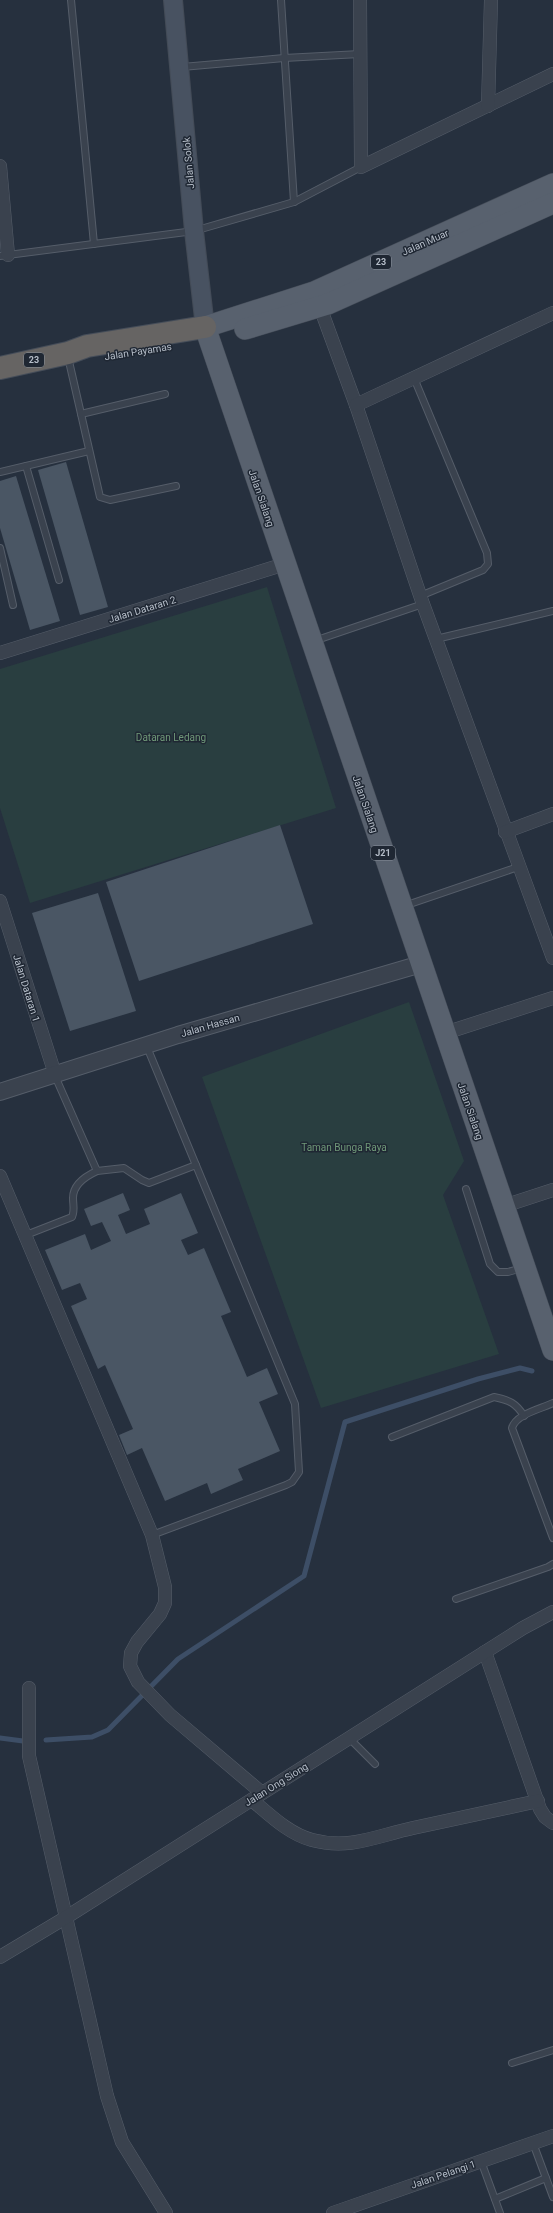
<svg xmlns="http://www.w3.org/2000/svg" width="553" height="2213" font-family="Roboto,sans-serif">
<rect width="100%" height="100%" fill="#26303e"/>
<g fill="#293e40">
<path d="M267 587 336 808 30 903 0 808V669Z"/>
<path d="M409 1002 464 1161 443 1195 499 1354 321 1408 202 1077Z"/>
</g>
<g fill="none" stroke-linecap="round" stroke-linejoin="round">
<g stroke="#3d4e66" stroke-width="5">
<path d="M0 1738 23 1741"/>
<path d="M46 1740 92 1737 108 1730 178 1659 304 1576 345 1422 478 1379 520 1368 532 1371"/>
</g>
</g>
<g fill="#4a5664">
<path d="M66 462 108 607 80 615 38 470Z"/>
<path d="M16 476 60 621 30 630 0 528V481Z"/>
<path d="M280 825 313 924 139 981 106 882Z"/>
<path d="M98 893 136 1011 70 1031 32 913Z"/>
<path d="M123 1193 130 1210 118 1215 126 1234 150 1224 144 1209 181 1193 198 1233 181 1240 188 1255 204 1248 231 1312 221 1316 247 1377 267 1368 278 1394 259 1402 280 1451 238 1469 243 1480 211 1494 207 1483 165 1501 142 1448 127 1455 119 1435 133 1429 105 1365 98 1369 71 1306 87 1299 80 1283 62 1290 45 1250 85 1234 91 1250 111 1241 102 1222 91 1226 84 1209Z"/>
</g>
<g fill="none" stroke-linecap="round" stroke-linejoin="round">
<defs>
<g id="service">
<path d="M71 0 94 244"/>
<path d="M281 0 294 202"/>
<path d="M182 67 284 58 360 54"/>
<path d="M0 256 194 231 294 202 361 167"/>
<path d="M68 357 100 497 110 500 176 486"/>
<path d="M414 378 487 553 488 564 483 570 420 596"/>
<path d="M81 414 165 394"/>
<path d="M26 466 59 580"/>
<path d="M0 472 89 451"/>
<path d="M0 548 13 605"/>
<path d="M436 639 553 611"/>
<path d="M314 641 423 604"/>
<path d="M404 906 518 867"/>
<path d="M147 1047 295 1404 299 1472 292 1482 286 1485 152 1535"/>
<path d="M55 1076 97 1171 124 1168 142 1180 149 1183 196 1165"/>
<path d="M466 1189 490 1264 498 1272H508L522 1268"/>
<path d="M26 1235 72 1217C75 1210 73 1205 73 1198 73 1184 86 1176 97 1171"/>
<path d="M553 1403C541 1409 516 1414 512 1428L553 1538"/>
<path d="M392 1437 494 1397C509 1400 516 1403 524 1416"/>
<path d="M456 1599 548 1567 553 1564"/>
<path d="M349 1738 375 1764"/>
<path d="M512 2063 553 2050"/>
<path d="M533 2143 553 2197"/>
<path d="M481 2161 500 2213"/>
<path d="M495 2199 546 2178"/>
</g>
<g id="minor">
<path d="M360 0 361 167 553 74"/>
<path d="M488 106 491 0"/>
<path d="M0 166 8 255"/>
<path d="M320 307 356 405 423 604 553 958"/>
<path d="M356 405 553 313"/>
<path d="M0 653 285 564"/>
<path d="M505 832 553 814"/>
<path d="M0 901 55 1074"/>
<path d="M445 1033 553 998"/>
<path d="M0 1176 152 1535 165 1587V1603L160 1614 137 1642 131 1653 130 1666 138 1682 170 1715 262 1793"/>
<path d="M504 1206 553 1190"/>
<path d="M485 1652 540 1809 545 1817 553 1823"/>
<path d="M29 1688V1756L107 2096 122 2142 166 2213"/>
<path d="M252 1800C270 1815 289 1834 312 1840 350 1850 376 1836 413 1828 454 1819 496 1810 538 1801"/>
<path d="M0 1957 65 1918 523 1628 553 1612"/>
<path d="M333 2213 553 2136"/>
</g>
<path id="tertiary" d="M0 1092 178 1035 421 964"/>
<path id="secondary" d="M173 0 194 231 205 327"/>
<g id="primary">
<path d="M553 184 314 292 205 327 553 1350"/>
<path d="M245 329 328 304 553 203"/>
</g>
<path id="trunk" d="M0 368 68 353 87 346 205 327"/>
</defs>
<use href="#service" stroke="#555d69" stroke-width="8"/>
<use href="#minor" stroke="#555d69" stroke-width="14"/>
<use href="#tertiary" stroke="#555d69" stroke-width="18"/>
<use href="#secondary" stroke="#434b57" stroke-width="20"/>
<use href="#primary" stroke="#434b57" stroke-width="22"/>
<use href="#trunk" stroke="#454d59" stroke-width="24"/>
<use href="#service" stroke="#3a424e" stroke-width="6"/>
<use href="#minor" stroke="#3a424e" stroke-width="13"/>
<use href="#tertiary" stroke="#3a424e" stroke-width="16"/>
<use href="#secondary" stroke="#485261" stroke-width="18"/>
<use href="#primary" stroke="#58616e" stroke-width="21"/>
<use href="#trunk" stroke="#666463" stroke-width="22"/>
</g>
<g text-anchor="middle" stroke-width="3" stroke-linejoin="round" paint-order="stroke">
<g fill="#1f2733" stroke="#89919c" stroke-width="1">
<rect x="371" y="255" width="20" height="14" rx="3"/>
<rect x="24" y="353" width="20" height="14" rx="3"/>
<rect x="371" y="846" width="24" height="14" rx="3"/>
</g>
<g font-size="9" font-weight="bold" fill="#b6bec9">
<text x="381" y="265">23</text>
<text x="34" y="363">23</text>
<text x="383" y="856">J21</text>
</g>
<g font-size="10" fill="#b6bec9" stroke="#1f2733">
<text transform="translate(188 163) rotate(-95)" y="4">Jalan Solok</text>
<text transform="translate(425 242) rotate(-24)" y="4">Jalan Muar</text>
<text transform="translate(138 351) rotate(-9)" y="4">Jalan Payamas</text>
<text transform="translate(262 498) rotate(71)" y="4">Jalan Sialang</text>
<text transform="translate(142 609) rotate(-17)" y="4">Jalan Dataran 2</text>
<text transform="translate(366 804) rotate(71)" y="4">Jalan Sialang</text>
<text transform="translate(27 988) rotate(73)" y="4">Jalan Dataran 1</text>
<text transform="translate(210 1025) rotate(-16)" y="4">Jalan Hassan</text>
<text transform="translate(471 1111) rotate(71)" y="4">Jalan Sialang</text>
<text transform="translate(276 1784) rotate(-32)" y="4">Jalan Ong Siong</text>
<text transform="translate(443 2174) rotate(-19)" y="4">Jalan Pelangi 1</text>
</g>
<g font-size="10" fill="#6f9878" stroke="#1f2733">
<text x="171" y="741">Dataran Ledang</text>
<text x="344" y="1151">Taman Bunga Raya</text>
</g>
</g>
</svg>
